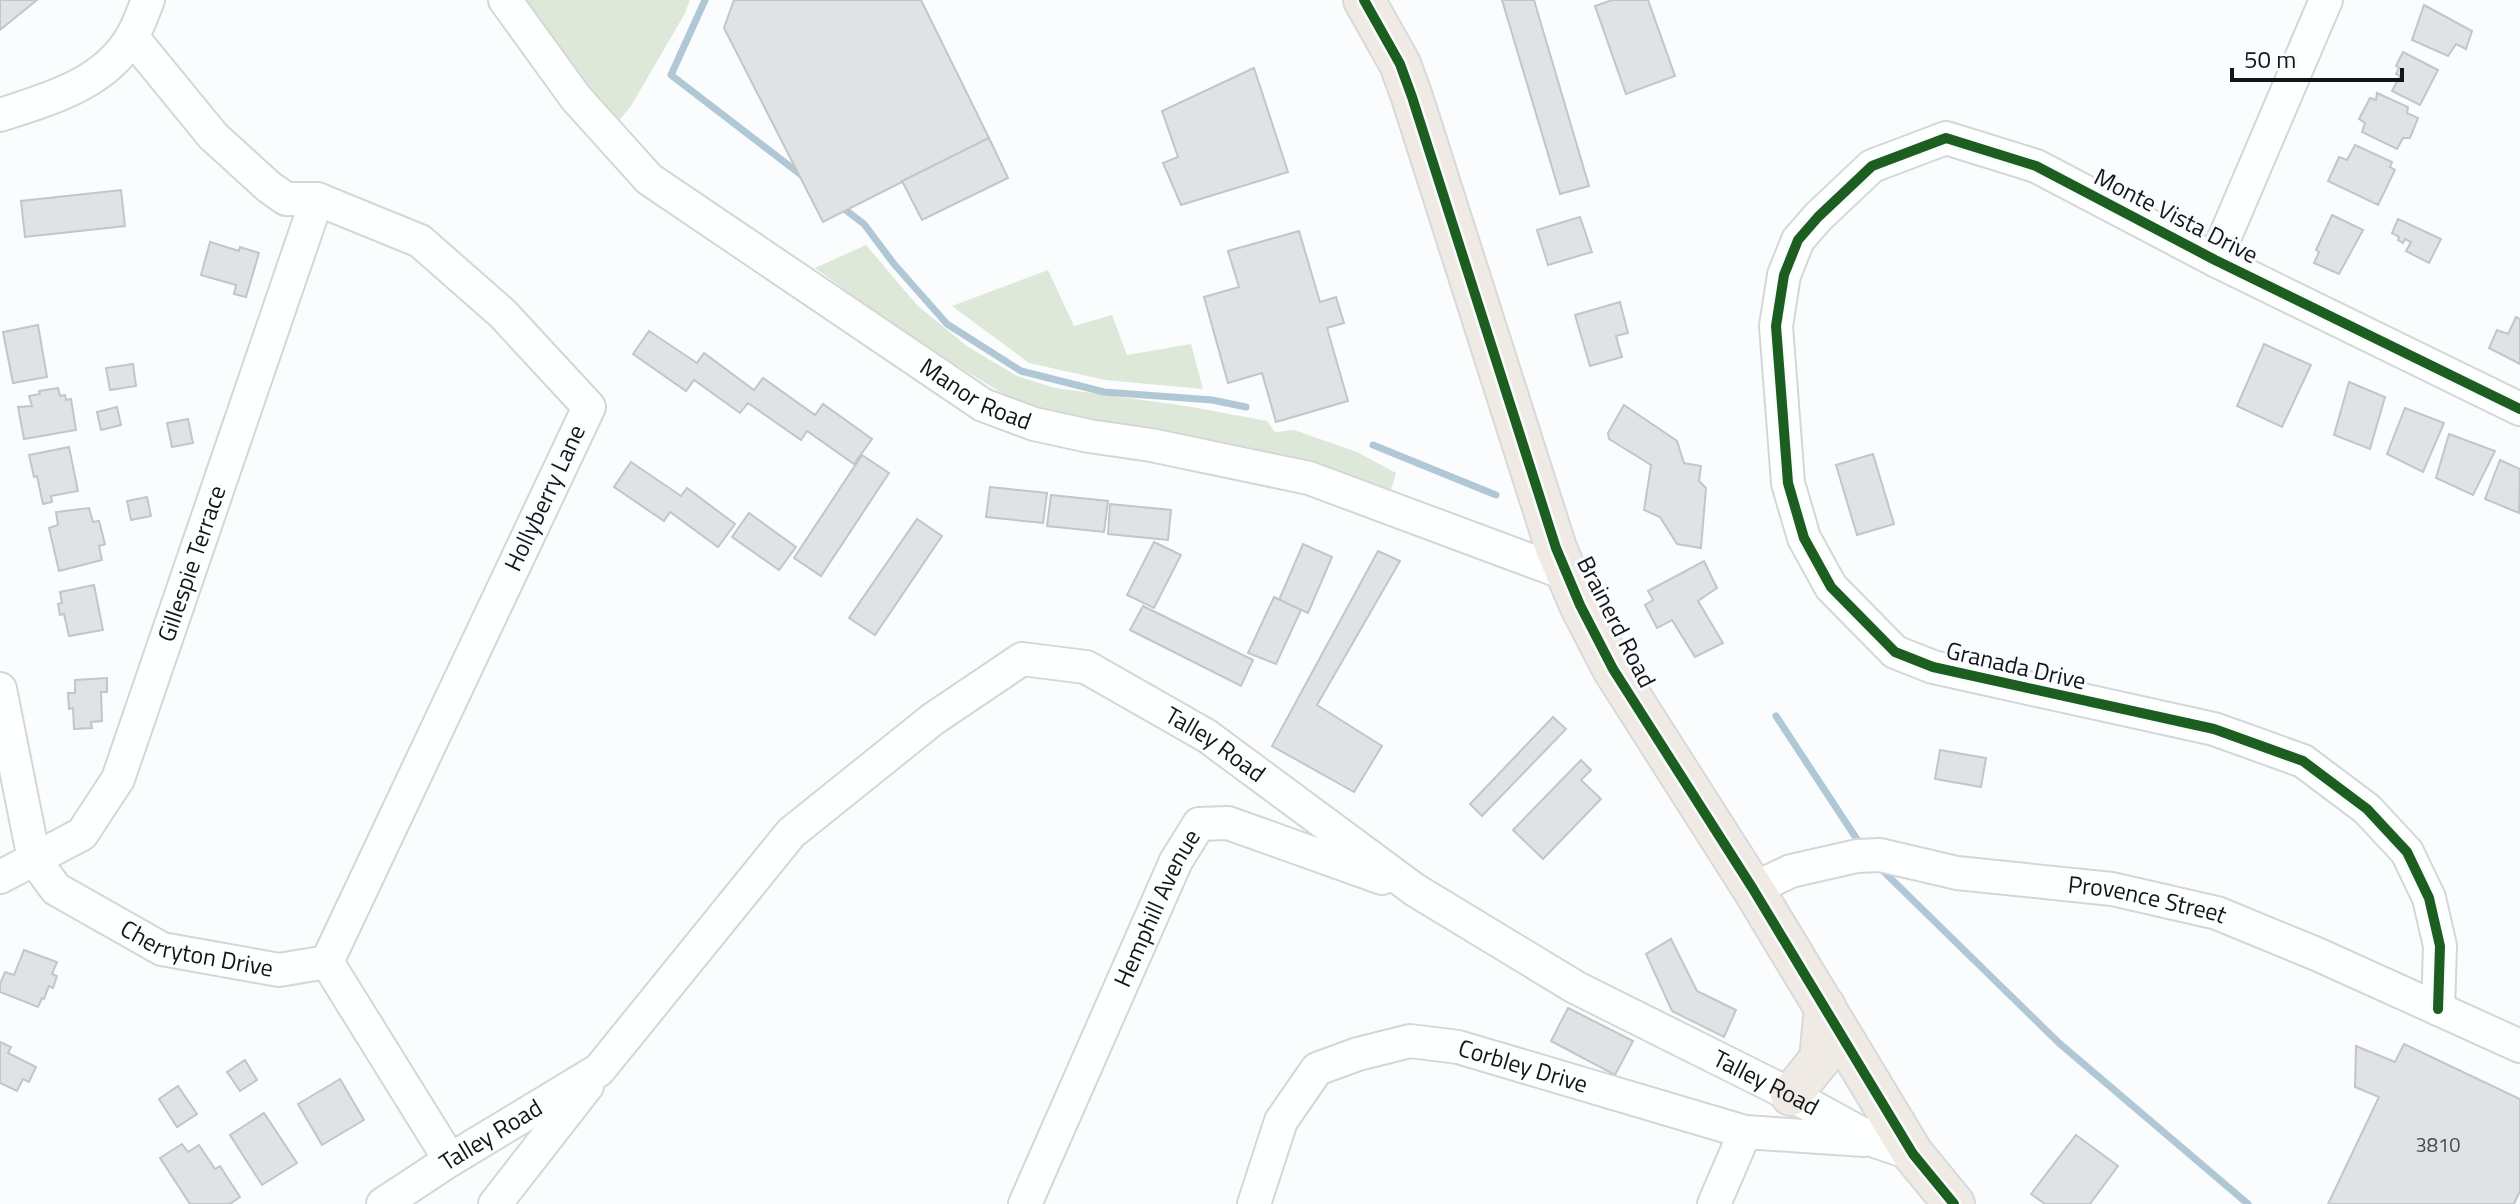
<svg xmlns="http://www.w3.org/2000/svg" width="2520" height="1204" font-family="'Titillium Web',sans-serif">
<rect width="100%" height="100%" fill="#fbfcfd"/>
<g fill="#dde8d9">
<path d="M518 0H690L684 15 631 106 615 125Z"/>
<path d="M866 245 917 305 968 347 1017 376 1055 388 1186 406 1267 421 1275 432 1294 430 1357 452 1396 473 1391 490 1229 443 1130 430 1031 411 904 333 815 268Z"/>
<path d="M1048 270 1074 326 1112 315 1127 355 1191 344 1203 389 1105 380 1029 363 952 306Z"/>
</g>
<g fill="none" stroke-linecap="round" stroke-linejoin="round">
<g stroke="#b0c7d5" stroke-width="7">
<path d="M705 0 671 75 804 177"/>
<path d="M839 205 864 224 894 264 947 324 1021 371 1104 392 1212 400 1246 407"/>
<path d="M1373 445 1496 495"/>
<path d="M1776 716 1862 847"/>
<path d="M1878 866 2059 1043 2248 1204"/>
</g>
</g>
<g fill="#e0e2e5" stroke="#c3c5c7" stroke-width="2">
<path d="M0 0H37L0 30Z"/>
<path d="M734 0H921L989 138 823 222 724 28Z"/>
<path d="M1502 0H1534L1589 186 1560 194Z"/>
<path d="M1612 0H1648L1675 76 1626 94 1595 6Z"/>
<path d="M2424 5 2472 31 2466 49 2456 44 2448 56 2412 40Z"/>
<path d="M2403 52 2438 70 2420 105 2392 91 2400 76 2396 74 2399 68 2396 66Z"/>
<path d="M1254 68 1288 172 1181 205 1163 163 1178 157 1162 111Z"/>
<path d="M2377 93 2408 107 2407 113 2418 118 2410 138H2403L2397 149 2362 132 2365 123 2359 119 2370 98 2376 100Z"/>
<path d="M989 138 1008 178 922 220 902 181Z"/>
<path d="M2355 145 2392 162 2390 167 2395 170 2378 205 2328 181 2339 157 2347 160Z"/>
<path d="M121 190 125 226 25 237 21 201Z"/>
<path d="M2332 215 2363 230 2339 274 2314 263 2319 252 2316 250Z"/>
<path d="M1580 217 1592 252 1548 265 1537 230Z"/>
<path d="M2398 219 2441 239 2429 263 2406 251 2411 242 2405 239 2403 243 2398 240 2399 237 2392 233Z"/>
<path d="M1299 231 1320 302 1336 297 1344 323 1327 328 1348 401 1276 422 1262 373 1228 383 1204 297 1239 287 1228 251Z"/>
<path d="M210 242 239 251 240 247 259 253 246 297 234 294 236 285 201 275Z"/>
<path d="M1620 302 1628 333 1616 336 1622 357 1590 366 1575 315Z"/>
<path d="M2516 317 2520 319V364L2489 348 2497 330 2508 334Z"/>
<path d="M38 325 47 377 13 383 3 332Z"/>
<path d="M649 331 697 363 704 353 754 390 763 378 815 415 823 404 872 439 854 464 807 431 801 440 748 403 740 413 694 380 686 391 633 354Z"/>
<path d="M2264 344 2311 365 2282 427 2237 406Z"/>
<path d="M133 364 136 386 110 390 106 368Z"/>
<path d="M2349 382 2385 397 2370 449 2334 435Z"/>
<path d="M58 388 60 396 65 395 66 400 71 399 76 430 24 439 18 407 32 406 29 396 40 394 39 391Z"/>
<path d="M1624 405 1677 441 1684 463 1701 466 1699 481 1706 488 1701 548 1677 544 1660 517 1644 510 1651 465 1609 439 1608 433Z"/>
<path d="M117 407 121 425 101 430 97 412Z"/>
<path d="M2405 408 2444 423 2423 472 2387 454Z"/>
<path d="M188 419 193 443 172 447 167 423Z"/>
<path d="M2449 434 2495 451 2473 495 2436 478Z"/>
<path d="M69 447 78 491 51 496 52 502 43 504 37 476 34 477 29 455Z"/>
<path d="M1873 454 1894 524 1857 535 1836 465Z"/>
<path d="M862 455 889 473 821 576 794 558Z"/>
<path d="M2500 460 2520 469 2519 513 2485 499Z"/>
<path d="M631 462 681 496 687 488 735 524 718 547 670 512 664 521 614 487Z"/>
<path d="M990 487 1047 493 1043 523 986 517Z"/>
<path d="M1051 495 1108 501 1104 532 1047 526Z"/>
<path d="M147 497 151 516 131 520 127 501Z"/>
<path d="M1110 504 1171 510 1168 540 1108 534Z"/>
<path d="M89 508 93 522 99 521 105 544 99 546 102 560 59 571 49 528 58 525 56 512Z"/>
<path d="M749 513 796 547 779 570 732 537Z"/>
<path d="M917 519 942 536 875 635 849 618Z"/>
<path d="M1154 542 1181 555 1154 608 1127 595Z"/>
<path d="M1303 544 1332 557 1308 613 1279 600Z"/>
<path d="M1378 551 1400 561 1317 705 1382 746 1354 792 1272 746Z"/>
<path d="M1704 561 1717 588 1698 601 1723 643 1695 657 1672 620 1657 628 1645 605 1653 600 1648 591Z"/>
<path d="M94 585 103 630 69 636 64 614 60 615 58 604 62 603 60 592Z"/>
<path d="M1274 597 1301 610 1276 664 1248 653Z"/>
<path d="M1143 606 1253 660 1241 686 1130 630Z"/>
<path d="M107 678V692H101L102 721 91 722 92 728 74 729 73 708 69 709 68 693H75V680Z"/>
<path d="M1553 717 1566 729 1482 816 1470 804Z"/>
<path d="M1940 750 1986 758 1981 787 1935 779Z"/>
<path d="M1581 760 1591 770 1581 780 1601 799 1543 859 1513 830Z"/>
<path d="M1671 939 1697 991 1736 1010 1724 1037 1672 1011 1646 954Z"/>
<path d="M24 950 57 962 52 974 57 976 53 988 49 986 44 999 42 998 38 1007 0 992V984L5 972 14 975Z"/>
<path d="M1568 1008 1633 1041 1615 1075 1551 1041Z"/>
<path d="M0 1042 11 1047 8 1053 36 1067 29 1082 23 1079 17 1091 0 1083Z"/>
<path d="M2404 1044 2520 1099V1191L2514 1204H2328L2379 1097 2355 1087 2356 1046 2395 1062Z"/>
<path d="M245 1060 257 1080 240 1091 227 1072Z"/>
<path d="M340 1079 364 1120 322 1145 298 1104Z"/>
<path d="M178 1086 197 1114 177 1127 159 1099Z"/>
<path d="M264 1113 297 1163 262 1185 230 1135Z"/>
<path d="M2076 1135 2118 1166 2090 1204H2045L2031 1194Z"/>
<path d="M182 1144 188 1152 199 1145 215 1169 220 1166 240 1197 230 1204H190L160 1158Z"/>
</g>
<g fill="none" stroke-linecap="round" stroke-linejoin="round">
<defs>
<g id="minor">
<path id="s1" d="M505 0 576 98 649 179 983 405 1034 424 1089 436 1151 445 1309 478 1567 574"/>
<path d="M132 37 213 136 269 187 286 199H317L420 241 503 314 589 407 327 962"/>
<path d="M0 115C49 99 106 84 133 35 139 24 143 12 148 0"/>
<path d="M2215 260 2326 0"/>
<path id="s2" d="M0 689 34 859 56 889 162 949 279 970 327 962 450 1160"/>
<path id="s3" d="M0 877 82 834 118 779 317 199"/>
<path id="s4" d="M1753 889 1791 871 1857 856 1880 855 1957 873 2112 889 2217 913 2319 955 2520 1046"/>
<path d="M2438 1009 2440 946 2429 898 2407 852 2367 809 2303 761 2214 729 1933 667 1895 652 1831 587 1804 538 1788 483 1776 326 1784 275 1798 240 1818 217 1872 166 1946 138 2036 166 2215 260 2520 409"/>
<path id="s5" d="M383 1204 450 1160 599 1070 791 833 933 719 1022 659 1086 667 1207 736 1415 890 1575 987 1791 1095 1875 1141 1913 1154"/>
<path d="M495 1204 587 1086"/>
<path id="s6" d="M1025 1204 1176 861 1199 824 1228 823 1382 878"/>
<path id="s7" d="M1254 1204 1281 1121 1317 1069 1358 1054 1410 1041 1458 1047 1745 1132 1864 1140"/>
<path d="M1714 1204 1745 1132"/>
</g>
<g id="major">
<path d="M1364 0 1400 64 1412 97 1556 548 1580 605 1613 669 1753 889 1913 1154 1954 1204"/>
<path d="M1791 1095 1820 1059 1825 1007"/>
</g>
</defs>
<use href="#minor" stroke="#d4d6d8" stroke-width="36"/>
<use href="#major" stroke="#d8d9d9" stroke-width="44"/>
<use href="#minor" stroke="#feffff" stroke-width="32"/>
<use href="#major" stroke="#f0eae5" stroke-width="40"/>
<defs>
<g id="cycleway">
<path d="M1364 0 1400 64 1412 97 1556 548 1580 605 1613 669 1753 889 1913 1154 1954 1204"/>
<path d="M2438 1009 2440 946 2429 898 2407 852 2367 809 2303 761 2214 729 1933 667 1895 652 1831 587 1804 538 1788 483 1776 326 1784 275 1798 240 1818 217 1872 166 1946 138 2036 166 2215 260 2520 409"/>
</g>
</defs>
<use href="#cycleway" stroke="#fafcfe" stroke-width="15"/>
<use href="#cycleway" stroke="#1b5e20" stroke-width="10"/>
</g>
<g text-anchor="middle" stroke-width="6" stroke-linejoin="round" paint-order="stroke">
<g font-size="20" fill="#484b4e">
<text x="2438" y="1152">3810</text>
</g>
<g font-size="24" fill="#131619" stroke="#fafcfe">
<text transform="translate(2176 216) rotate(27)" y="8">Monte Vista Drive</text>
<text dy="8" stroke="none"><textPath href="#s1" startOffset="622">Manor Road</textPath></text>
<text transform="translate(545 498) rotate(-65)" y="8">Hollyberry Lane</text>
<text dy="8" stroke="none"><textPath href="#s3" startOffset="386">Gillespie Terrace</textPath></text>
<text transform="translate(1616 622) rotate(63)" y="8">Brainerd Road</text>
<text transform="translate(2016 666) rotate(13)" y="8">Granada Drive</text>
<text dy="8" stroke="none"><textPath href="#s5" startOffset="1064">Talley Road</textPath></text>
<text dy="8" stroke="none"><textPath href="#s4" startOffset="404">Provence Street</textPath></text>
<text dy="8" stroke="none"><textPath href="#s6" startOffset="324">Hemphill Avenue</textPath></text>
<text dy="8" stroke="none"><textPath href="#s2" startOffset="366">Cherryton Drive</textPath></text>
<text dy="8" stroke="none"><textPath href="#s7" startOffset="364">Corbley Drive</textPath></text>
<text dy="8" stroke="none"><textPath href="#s5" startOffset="1712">Talley Road</textPath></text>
<text dy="8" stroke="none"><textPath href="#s5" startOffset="128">Talley Road</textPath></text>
</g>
</g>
<path d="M2232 68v12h170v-12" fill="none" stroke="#131619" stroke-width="4"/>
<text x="2244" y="68" font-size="24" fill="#131619" stroke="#fafcfe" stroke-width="6" paint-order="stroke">50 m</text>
</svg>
